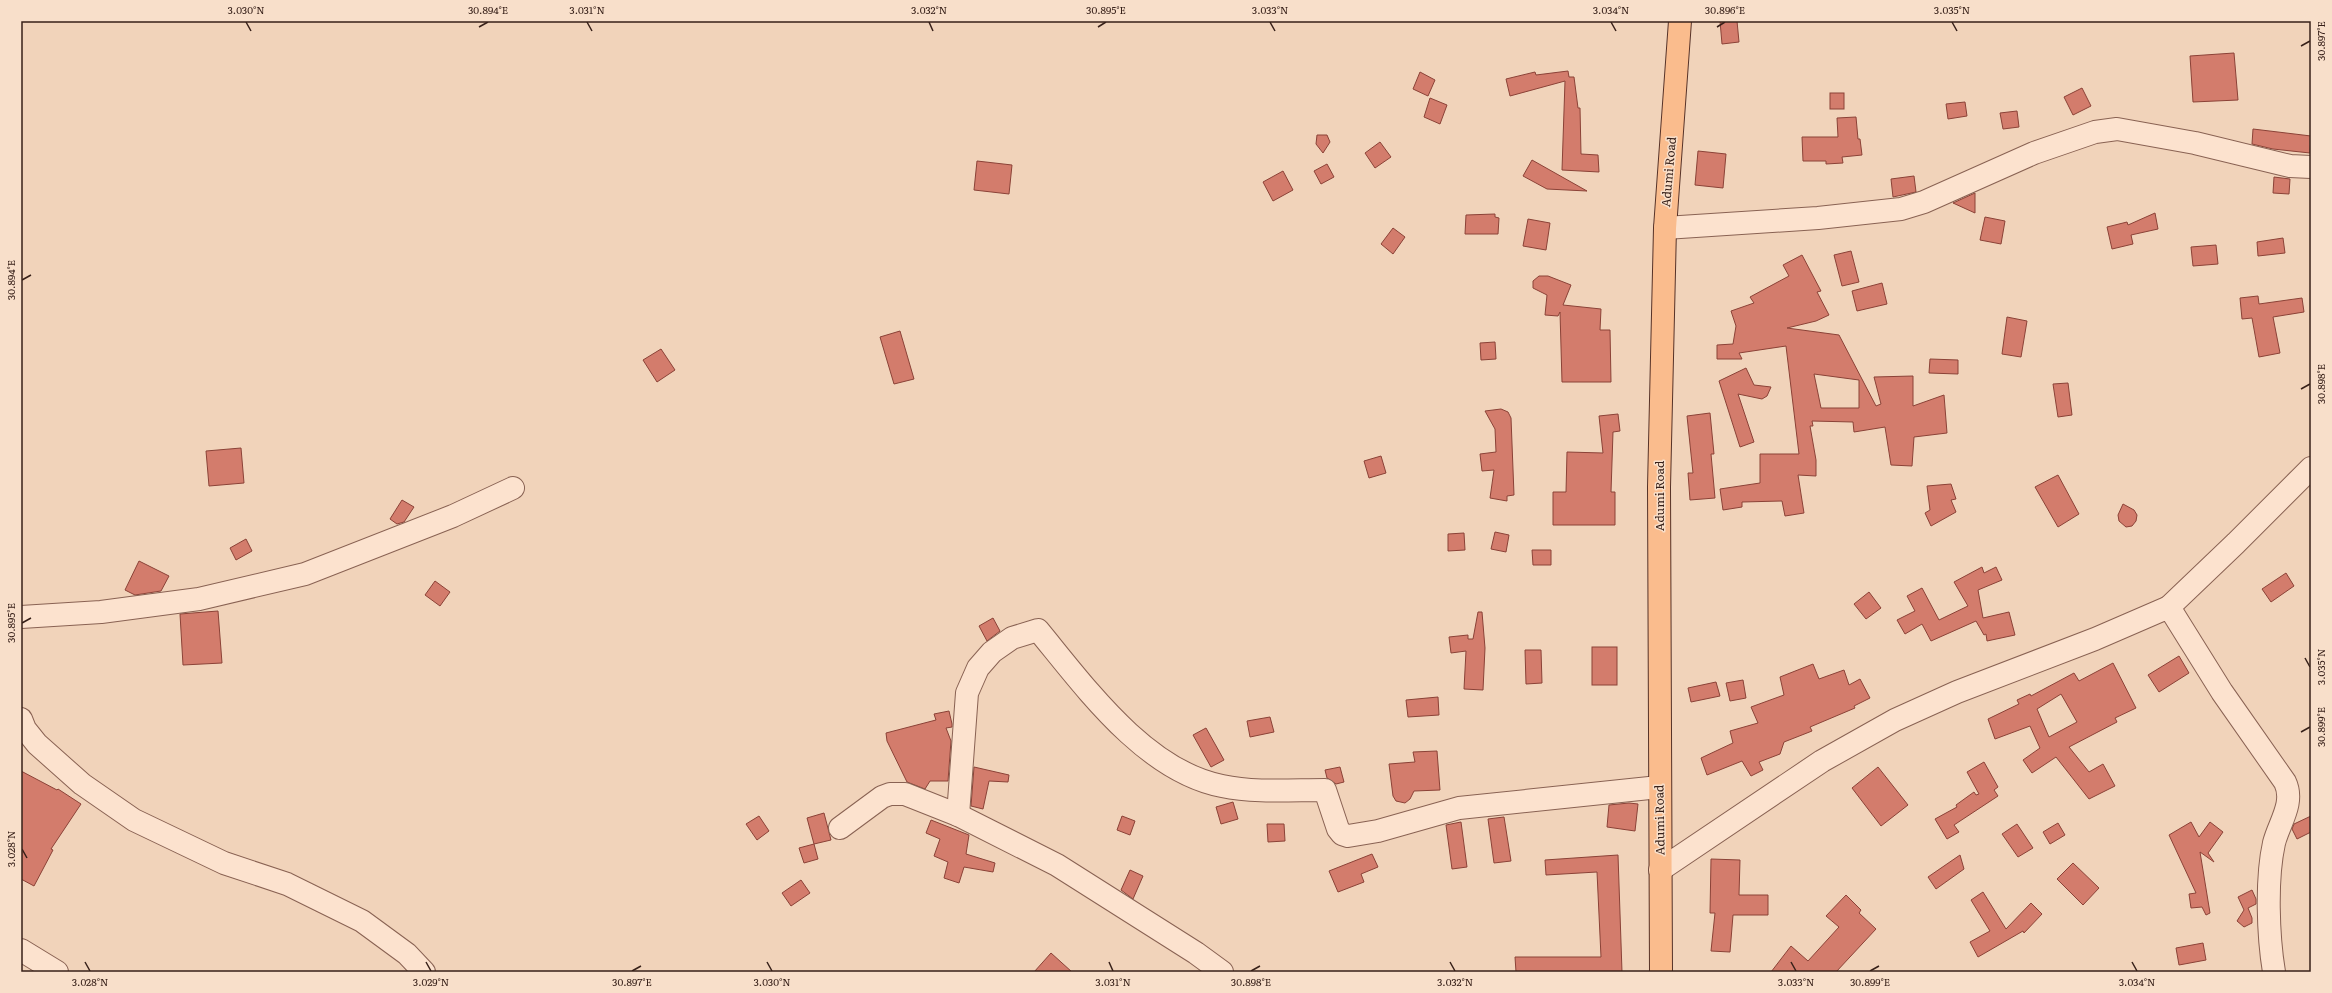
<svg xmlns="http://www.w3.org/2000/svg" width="2332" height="993" font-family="Literata,serif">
<rect width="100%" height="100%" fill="#f1d3ba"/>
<g fill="#d37c6c" stroke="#8b4237" fill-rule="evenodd">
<path d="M1720 21H1737L1739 42 1722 44Z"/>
<path d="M2234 53 2238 100 2193 102 2190 56Z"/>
<path d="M1568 71 1569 77H1574L1578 108H1580L1581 154 1598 155 1599 172 1562 170 1565 81 1510 96 1506 79 1535 72 1536 75Z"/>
<path d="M1420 72 1435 80 1428 96 1413 89Z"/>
<path d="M2082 88 2091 106 2073 115 2064 97Z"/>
<rect x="1830" y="93" width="14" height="16"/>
<path d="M1430 98 1447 105 1440 124 1424 117Z"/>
<path d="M1965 102 1967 116 1948 119 1946 104Z"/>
<path d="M2017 111 2019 127 2003 129 2000 113Z"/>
<path d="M1856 117 1858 139H1860L1862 155 1842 157 1843 163 1826 164V161H1803L1802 137H1838L1837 118Z"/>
<path d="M2253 129 2311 136 2310 153 2273 149 2252 144Z"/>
<path d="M1317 135H1327L1330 142 1323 153 1316 144Z"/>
<path d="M1380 142 1391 157 1375 168 1365 153Z"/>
<path d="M1698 151 1726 154 1723 188 1695 185Z"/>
<path d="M1532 160 1587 191 1547 189 1523 176Z"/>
<path d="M977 161 1012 165 1009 194 974 190Z"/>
<path d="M1327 164 1334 177 1321 184 1314 171Z"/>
<path d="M1283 171 1293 190 1273 201 1263 182Z"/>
<path d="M1914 176 1916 192 1893 197 1891 179Z"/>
<path d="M2274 177 2290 179 2289 194 2273 193Z"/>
<path d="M1975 193V213L1953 203Z"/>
<path d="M2155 213 2158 229 2131 235 2133 244 2112 249 2107 227 2127 222 2128 225Z"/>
<path d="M1495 214V217L1499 218 1498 234H1465L1466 215Z"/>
<path d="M1985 217 2005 221 2001 244 1980 240Z"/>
<path d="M1528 219 1550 223 1546 250 1523 246Z"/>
<path d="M1393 228 1405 237 1393 254 1381 244Z"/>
<path d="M2283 238 2285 253 2258 256 2257 242Z"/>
<path d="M2216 245 2218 264 2193 266 2191 247Z"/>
<path d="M1851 251 1859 282 1842 286 1834 255Z"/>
<path d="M1802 255 1821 291 1817 292 1829 315 1816 321 1787 328 1839 335 1876 406 1881 404 1874 377 1913 376V406L1944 395 1947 433 1914 437 1912 466 1891 465 1885 427 1854 432 1853 422 1812 421 1813 426H1810L1816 460V476L1798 475 1804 513 1785 516 1782 501 1742 502V507L1723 510 1720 489 1760 483V454H1799L1786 346 1739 353 1742 359H1717V345L1733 344 1736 326 1731 311 1754 303 1750 297 1789 276 1783 265ZM1814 374 1859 380V408H1821Z"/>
<path d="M1539 276H1548L1571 285 1563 305 1601 309 1600 330H1610L1611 382H1562L1560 312 1558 316 1545 315 1547 295 1533 288V281Z"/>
<path d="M1882 283 1887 304 1857 311 1852 291Z"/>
<path d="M2258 296 2259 304 2302 298 2304 312 2273 317 2280 353 2259 357 2252 318 2242 319 2240 298Z"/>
<path d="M2007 317 2027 321 2021 357 2002 354Z"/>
<path d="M900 331 914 379 894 384 880 337Z"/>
<path d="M1495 342 1496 359 1481 360 1480 343Z"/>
<path d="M661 349 675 370 657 382 643 360Z"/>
<path d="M1930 359 1958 360V374L1929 373Z"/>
<path d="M1746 368 1754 385 1771 387 1767 396 1762 399 1738 394 1754 442 1740 447 1719 381Z"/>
<path d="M2068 383 2072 415 2058 417 2053 384Z"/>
<path d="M1501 409 1508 412 1511 418 1514 495 1507 496V501L1490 498 1494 470 1482 471 1480 454 1496 452 1495 429 1485 411Z"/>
<path d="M1710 413 1714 454H1711L1715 498 1690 500 1688 473H1693L1687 416Z"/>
<path d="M1618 414 1620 431 1613 432 1611 492H1615V525H1553V492H1566L1567 452 1603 453 1599 416Z"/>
<path d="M241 448 244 483 209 486 206 451Z"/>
<path d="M1381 456 1386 473 1369 478 1364 461Z"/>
<path d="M2058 475 2079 514 2058 527 2035 487Z"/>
<path d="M1951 484 1956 499 1951 500 1956 512 1931 526 1925 513 1930 510 1927 486Z"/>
<path d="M402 500 414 507 404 522 397 524 390 519Z"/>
<path d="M2123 504 2134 510 2137 515 2136 521 2132 526 2126 527 2119 521 2118 515Z"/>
<path d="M1495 532 1509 535 1506 552 1491 549Z"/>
<path d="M1464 533 1465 550 1448 551V534Z"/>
<path d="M246 539 252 551 236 560 230 548Z"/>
<path d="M1532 550H1551V565H1533Z"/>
<path d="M139 561 169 576 161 591 135 595 125 590Z"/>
<path d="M1982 567 1984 573 1996 567 2002 580 1978 590 1983 618 2009 612 2015 635 1987 641 1986 634 1984 635 1976 621 1931 641 1922 624 1905 634 1897 620 1915 611 1907 596 1922 588 1939 620 1968 606 1954 582Z"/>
<path d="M2286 573 2294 586 2271 602 2262 589Z"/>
<path d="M435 581 450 592 440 606 425 595Z"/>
<path d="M1869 592 1881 608 1866 619 1854 604Z"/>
<path d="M218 611 222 663 183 665 180 614Z"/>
<path d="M1478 612H1482L1485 648 1483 690 1464 689 1466 651 1451 653 1449 637 1468 635V639H1473Z"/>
<path d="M993 618 1000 631 987 641 979 626Z"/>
<rect x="1592" y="647" width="25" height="38"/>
<path d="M1525 650H1541L1542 683 1526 684Z"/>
<path d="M2179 656 2189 673 2159 692 2148 675Z"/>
<path d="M2113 663 2136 708 2115 718 2117 722 2069 747 2089 772 2103 764 2115 786 2089 799 2056 757 2032 773 2023 760 2040 748 2030 726 1995 739 1988 719 2019 704 2017 700 2030 694 2031 696 2074 673 2079 681ZM2061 694 2077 722 2049 737 2037 709Z"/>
<path d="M1813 664 1819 679 1844 670 1849 685 1860 679 1870 698 1854 706 1855 708 1810 727 1812 731 1784 742 1780 754 1759 762 1763 770 1751 776 1742 761 1707 775 1701 758 1733 743 1730 731 1758 723 1751 707 1784 695 1780 677Z"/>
<path d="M1743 680 1746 698 1730 701 1726 683Z"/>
<path d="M1716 682 1720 696 1691 702 1688 688Z"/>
<path d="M1438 697 1439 715 1408 717 1406 700Z"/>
<path d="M949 711 952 724V727L946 728 951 741 948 781H930L925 789 907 782 887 741 886 733 936 720 934 714Z"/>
<path d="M1270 717 1274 732 1250 737 1247 721Z"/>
<path d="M1206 728 1224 760 1211 767 1193 735Z"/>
<path d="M1437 751 1440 790 1414 791 1410 799 1405 803 1396 801 1393 796 1389 764 1415 762 1413 752Z"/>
<path d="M1984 762 1998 787 1994 790 1998 796 1954 825 1959 832 1947 839 1935 819 1957 807 1956 805 1974 792 1976 795 1979 794 1967 772Z"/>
<path d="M974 767 1009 775 1008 782 989 781 983 809 971 806Z"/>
<path d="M1340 767 1344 782 1336 784 1327 778 1325 770Z"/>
<path d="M1878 767 1908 805 1881 826 1852 788Z"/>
<path d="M21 771 57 790 58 789 81 804 51 849 53 850 34 886 21 879Z"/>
<path d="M1233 802 1238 819 1221 824 1216 807Z"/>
<path d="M1629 803 1638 804 1635 831 1607 827 1609 805Z"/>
<path d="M824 813 831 840 814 844 807 818Z"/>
<path d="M759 816 769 831 757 840 746 824Z"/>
<path d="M1122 816 1135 821 1130 835 1117 830Z"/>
<path d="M2311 816V832L2297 839 2292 829 2294 824Z"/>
<path d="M1504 817 1511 861 1494 863 1488 819Z"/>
<path d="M931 820 969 835 966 854 995 863 993 872 964 867 959 883 944 878 948 862 934 856 940 839 926 833Z"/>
<path d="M1461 822 1467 867 1452 869 1446 825Z"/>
<path d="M2191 822 2199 837 2210 822 2223 832 2208 853 2214 862 2200 852 2210 913 2206 915 2202 907 2191 908 2189 894 2196 893 2169 835Z"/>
<path d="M2058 823 2065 835 2050 844 2043 832Z"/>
<path d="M1267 824H1284L1285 841 1268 842Z"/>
<path d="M2017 824 2033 848 2018 857 2002 834Z"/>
<path d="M814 844 818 859 804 863 799 848Z"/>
<path d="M1372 854 1378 867 1361 874 1364 882 1338 892 1329 871Z"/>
<path d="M1618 855 1622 972H1516L1515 957H1601L1597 872 1546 875 1545 860Z"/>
<path d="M1960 855 1964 869 1936 889 1928 877Z"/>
<path d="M1711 859 1740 860 1739 895H1768V915H1733L1730 952 1711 951 1715 913H1710Z"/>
<path d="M2073 863 2099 888 2083 905 2057 879Z"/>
<path d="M1130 870 1143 876 1133 899 1121 890Z"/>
<path d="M801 880 810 893 791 906 782 893Z"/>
<path d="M2252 890 2256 899V904L2248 908 2252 918V923L2244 927 2237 921 2244 910 2238 897Z"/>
<path d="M1983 892 2006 929 2031 903 2042 914 2024 933 2023 931 1978 957 1970 942 1990 931 1971 900Z"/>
<path d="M1846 895 1861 910 1859 913 1876 929 1836 972H1771L1791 946 1808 961 1839 927 1826 916Z"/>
<path d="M2203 943 2206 960 2179 965 2176 948Z"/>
<path d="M1051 953 1072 972H1034Z"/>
</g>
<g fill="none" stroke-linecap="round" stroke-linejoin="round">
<defs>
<g id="minor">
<path d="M1665 228 1818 218 1901 209 1924 202 2034 153 2095 132 2117 129 2195 143 2290 166 2311 167"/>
<path d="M2169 607 2236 543 2311 468"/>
<path d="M21 617 101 612 199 599 305 574 453 516 513 488"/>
<path d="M21 719 25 729 37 744 82 784 134 820 224 863 287 884 362 921 407 954 424 972"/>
<path d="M958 815 967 693 978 668 992 652 1012 638 1038 630C1085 687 1145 771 1222 786 1255 793 1291 790 1325 790L1338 829 1342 834 1348 836 1378 831 1459 808 1659 787"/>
<path d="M840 828 882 797 890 794H905L958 815 1057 865 1196 953 1222 972"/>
<path d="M1660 870 1822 761 1895 720 1957 692 2095 639 2169 607 2222 692 2285 782C2295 803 2279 823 2274 843 2266 879 2268 936 2274 972"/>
<path d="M21 950 57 972"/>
</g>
<path id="major" d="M1661 972 1659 487 1665 228 1680 21"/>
</defs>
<use href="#minor" stroke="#896253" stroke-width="24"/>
<use href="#major" stroke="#563228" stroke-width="24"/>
<use href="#minor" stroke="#fce2ce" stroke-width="22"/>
<use href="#major" stroke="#fabc8d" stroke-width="22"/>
</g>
<path fill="none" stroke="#372019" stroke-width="1.5" d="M246 22 251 31M587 22 592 31M929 22 933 31M1270 22 1275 31M1611 22 1616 31M1952 22 1957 31M479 27 488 22M1098 27 1106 22M1717 27 1725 22M2301 46 2310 41M22 280 31 275M2301 389 2310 384M22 623 31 618M2305 658 2310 667M2301 732 2310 727M22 849 27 858M85 962 90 971M426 962 431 971M767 962 772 971M1109 962 1113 971M1450 962 1455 971M1791 962 1796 971M2132 962 2137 971M632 971 641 966M1251 971 1260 966M1870 971 1879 966"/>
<g text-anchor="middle" stroke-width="3" stroke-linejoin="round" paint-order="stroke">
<g font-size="12" fill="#372019" stroke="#f8dfca">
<text transform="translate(1669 172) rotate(-85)" y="4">Adumi Road</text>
<text transform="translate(1660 496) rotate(-90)" y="4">Adumi Road</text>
<text transform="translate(1660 820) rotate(-91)" y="4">Adumi Road</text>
</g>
</g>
<rect width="2332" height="993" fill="none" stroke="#f8dfca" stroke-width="44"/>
<rect x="22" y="22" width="2288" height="949" fill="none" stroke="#372019" stroke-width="1.5"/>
<g font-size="10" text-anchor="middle" fill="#372019">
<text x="246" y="14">3.030°N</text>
<text x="488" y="14">30.894°E</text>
<text x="587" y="14">3.031°N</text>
<text x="929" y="14">3.032°N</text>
<text x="1106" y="14">30.895°E</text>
<text x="1270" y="14">3.033°N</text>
<text x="1611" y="14">3.034°N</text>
<text x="1725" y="14">30.896°E</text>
<text x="1952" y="14">3.035°N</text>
<text transform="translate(2321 41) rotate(-90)" y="4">30.897°E</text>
<text transform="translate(11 280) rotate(-90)" y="4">30.894°E</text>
<text transform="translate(2321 384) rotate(-90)" y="4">30.898°E</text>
<text transform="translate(11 623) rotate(-90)" y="4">30.895°E</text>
<text transform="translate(2321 667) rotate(-90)" y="4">3.035°N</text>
<text transform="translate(2321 727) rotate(-90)" y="4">30.899°E</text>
<text transform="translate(11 849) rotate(-90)" y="4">3.028°N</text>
<text x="90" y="986">3.028°N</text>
<text x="431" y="986">3.029°N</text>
<text x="632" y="986">30.897°E</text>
<text x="772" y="986">3.030°N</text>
<text x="1113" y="986">3.031°N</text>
<text x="1251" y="986">30.898°E</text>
<text x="1455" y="986">3.032°N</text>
<text x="1796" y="986">3.033°N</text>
<text x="1870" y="986">30.899°E</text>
<text x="2137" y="986">3.034°N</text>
</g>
</svg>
